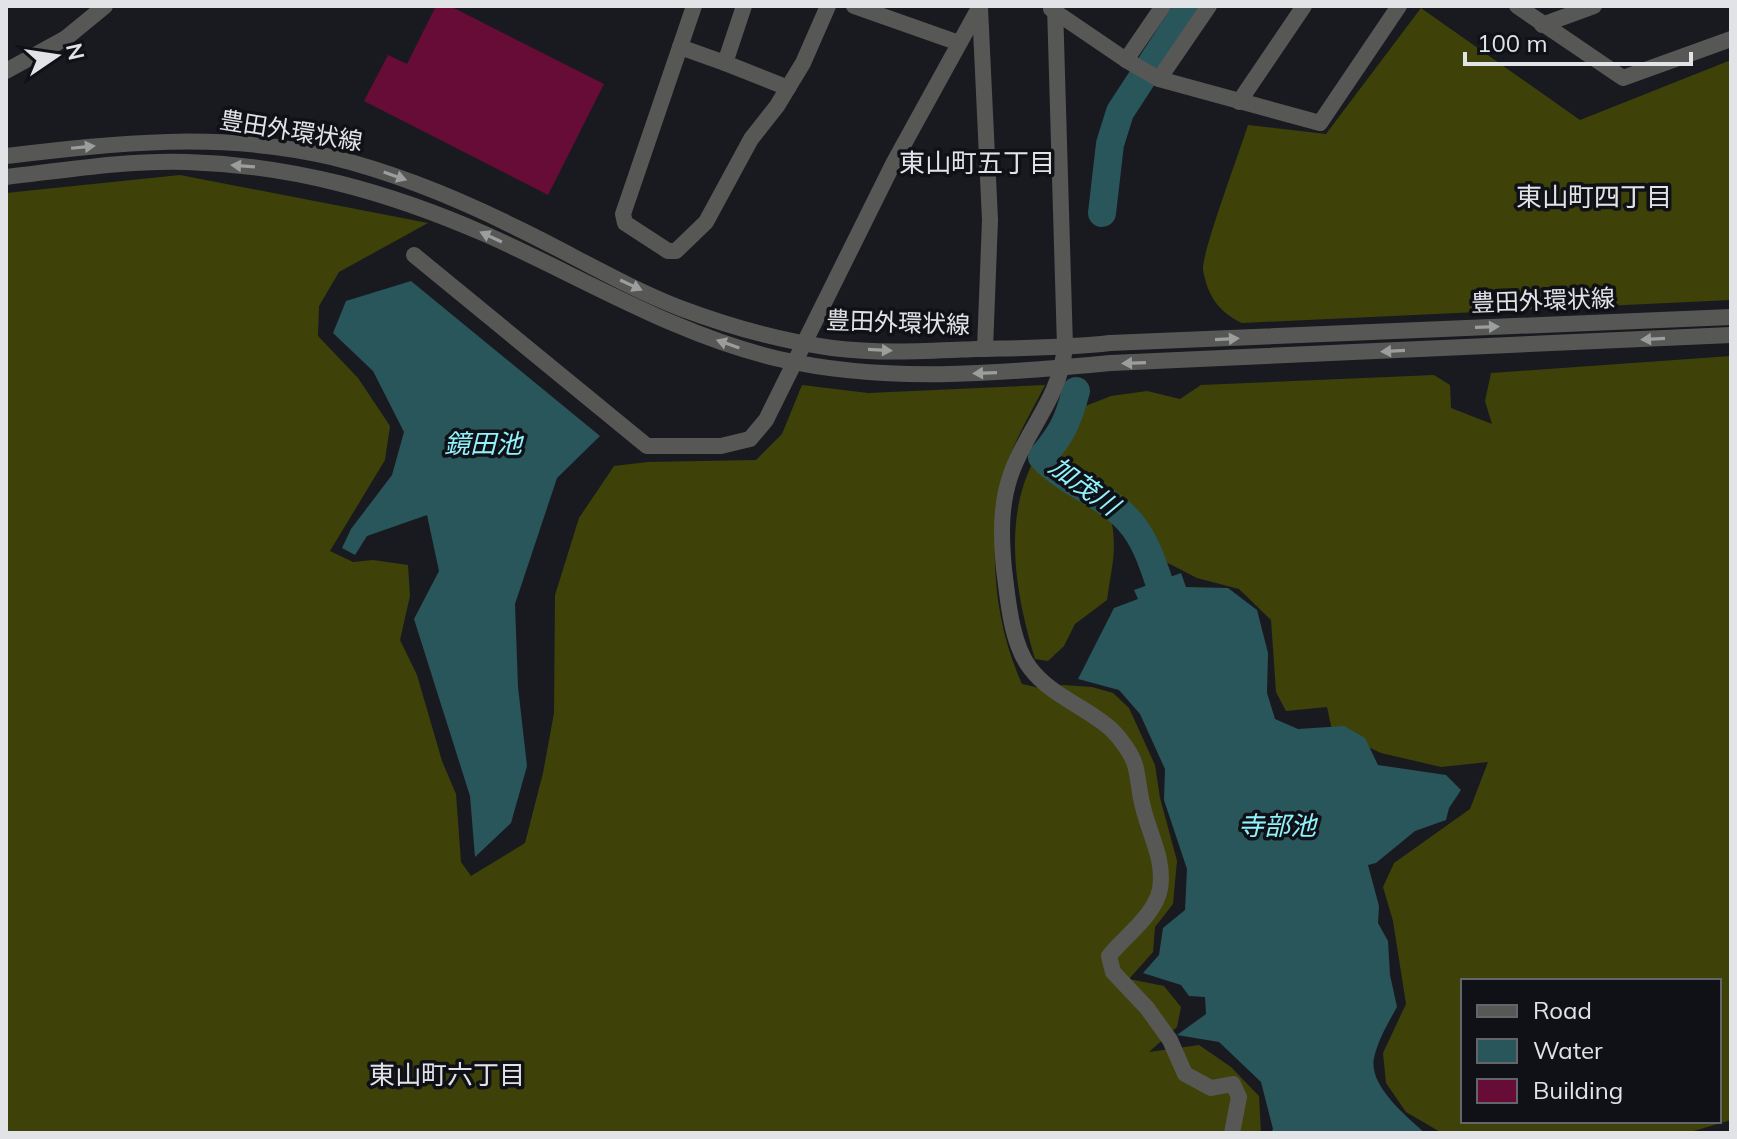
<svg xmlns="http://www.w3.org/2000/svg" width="1737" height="1139" font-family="Mulish,'Noto Sans JP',sans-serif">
<rect width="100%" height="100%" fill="#191a20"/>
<g fill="#3e4208" fill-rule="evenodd">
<path d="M1421 8 1580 120 1731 60V300L1242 323C1219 312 1208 297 1203 270 1201 255 1241 148 1248 125L1326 134Z"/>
<path d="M180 175 428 223 339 272 319 306 318 336 358 378 390 426 385 460 330 551 353 562 373 560 408 565 410 596 400 640 417 675 442 761 456 794 461 862 471 876 525 843 543 773 554 713 555 595 579 518 614 466 648 462 756 460 782 434 802 385 868 393 1045 385C1032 411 1014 440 1006 468 987 538 992 618 1022 684L1044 689 1063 685 1092 687 1113 693 1129 708 1155 765 1160 798 1177 861 1173 904 1155 927 1153 952 1129 979 1164 986 1181 1007 1177 1027 1149 1052 1199 1045 1231 1067 1259 1096 1261 1133H6V193Z"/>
<path d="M1731 356V1120L1687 1133H1442L1406 1112 1386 1083 1383 1053 1406 1004 1393 921 1383 887 1394 863 1470 809 1488 762 1441 767 1381 753 1332 730 1327 707 1286 711 1276 692 1271 620 1239 589 1197 578 1164 561 1134 513 1105 489 1050 456 1083 407 1111 396 1147 391 1180 399 1201 385 1434 375 1450 385 1451 408 1492 424 1485 401 1491 373ZM1463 981H1719V1121H1463Z"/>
<path d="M1034 460 1110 513C1118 551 1112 563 1107 600L1075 624 1064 646 1048 661 1035 659C1016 595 1002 522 1034 460Z"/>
</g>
<g fill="#29565a">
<path d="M411 281 600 436 557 478 515 604 518 687 527 766 511 823 475 857 470 796 414 619 439 571 427 515 367 536 355 555 342 548 351 529 392 475 404 432 373 371 333 333 346 301Z"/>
<path d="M1181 573 1186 587 1228 588 1257 610 1268 653 1267 693 1275 719 1298 729 1344 726 1365 738 1378 765 1446 775 1461 790 1449 808 1446 820 1415 831 1376 863 1368 865 1379 906 1378 923 1388 941 1390 975 1397 1007C1388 1023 1378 1040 1374 1058 1368 1085 1407 1117 1425 1133H1271L1273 1129 1261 1082 1219 1042 1177 1035 1206 1014 1205 997 1189 996 1181 985 1143 973 1159 955 1163 928 1185 910 1187 869 1164 800 1165 769 1140 714 1119 690 1078 679 1114 608 1138 599 1134 590Z"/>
</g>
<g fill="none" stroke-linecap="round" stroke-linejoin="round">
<g stroke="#29565a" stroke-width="28">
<path d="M1102 213 1110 144 1120 112 1189 6"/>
<path d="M1076 391C1068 421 1062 434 1042 457 1066 483 1104 494 1128 520 1144 537 1152 561 1159 582"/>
</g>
</g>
<path fill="#660c36" d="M436 6H450L604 84 548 195 364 101 388 55 407 64Z"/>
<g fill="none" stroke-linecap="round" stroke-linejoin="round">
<g stroke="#575855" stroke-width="16">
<path d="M694 6 623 214 625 223 668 251H676L706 222 751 139 777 106 803 63 828 6"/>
<path d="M854 6 959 43"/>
<path d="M1055 6 1065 347C1059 401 1028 426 1011 474 1000 505 1001 537 1004 569 1008 600 1011 643 1030 668 1051 696 1087 707 1112 730 1120 738 1132 754 1135 765 1139 779 1139 793 1143 807 1149 834 1165 859 1160 889 1155 915 1125 936 1109 956L1113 972 1147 1008 1170 1040 1185 1074 1211 1088 1233 1084 1239 1097 1232 1133"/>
<path d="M1517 6 1623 78 1731 39"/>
<path d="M980 8 990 220 985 349"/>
<path d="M1051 9 1126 60 1159 79 1320 123 1399 6"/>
<path d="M1542 25 1594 6"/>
<path d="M680 47 725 63 744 6"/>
<path d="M1126 60 1163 6"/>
<path d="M725 63 788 88"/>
<path d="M6 71 66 38 105 6"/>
<path d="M1159 79 1209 6"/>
<path d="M1239 102 1304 6"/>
<path d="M6 156C117 143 220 131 331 157 396 173 457 198 517 228 571 254 624 286 680 308 728 326 781 341 832 348 880 354 929 351 977 349 1022 348 1066 348 1110 343L1731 317"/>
<path d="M6 177C66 170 127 160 187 162 292 165 389 192 485 234 582 277 675 335 779 359 888 384 1000 373 1111 363L1731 335"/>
<path d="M414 255 647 446H721L750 439 766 420 894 162 980 6"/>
</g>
</g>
<defs><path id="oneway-solid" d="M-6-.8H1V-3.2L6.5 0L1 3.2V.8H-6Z" transform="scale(2)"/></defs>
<g fill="#9c9e9e">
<use href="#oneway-solid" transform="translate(83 147) rotate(-6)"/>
<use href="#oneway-solid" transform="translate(243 166) rotate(-176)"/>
<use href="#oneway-solid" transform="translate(395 176) rotate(19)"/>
<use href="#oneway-solid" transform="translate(491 237) rotate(-155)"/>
<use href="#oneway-solid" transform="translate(631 285) rotate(25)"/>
<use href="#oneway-solid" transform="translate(1487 327) rotate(-2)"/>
<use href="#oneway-solid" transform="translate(1227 339) rotate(-3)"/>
<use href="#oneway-solid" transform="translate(1653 339) rotate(177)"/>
<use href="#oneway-solid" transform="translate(728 344) rotate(-161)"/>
<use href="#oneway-solid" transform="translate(880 350) rotate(3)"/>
<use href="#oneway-solid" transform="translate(1393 351) rotate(177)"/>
<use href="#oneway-solid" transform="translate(1134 363) rotate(178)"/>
<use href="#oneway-solid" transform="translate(985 373) rotate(178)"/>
</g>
<g text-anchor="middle" stroke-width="7" stroke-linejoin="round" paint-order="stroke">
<g font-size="24" fill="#e1e3e7" stroke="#101117">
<text transform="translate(291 131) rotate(9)" y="8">豊田外環状線</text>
<text transform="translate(1543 301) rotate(-2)" y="8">豊田外環状線</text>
<text transform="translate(898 323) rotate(2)" y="8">豊田外環状線</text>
</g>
<g font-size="26" fill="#e1e3e7" stroke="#101117">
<text x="977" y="172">東山町五丁目</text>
<text x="1594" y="206">東山町四丁目</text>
<text x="447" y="1084">東山町六丁目</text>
</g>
<g font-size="26" font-style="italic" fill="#90f2fc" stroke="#101117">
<text x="483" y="453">鏡田池</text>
<text transform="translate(1084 486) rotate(36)" y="9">加茂川</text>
<text x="1277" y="835">寺部池</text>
</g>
</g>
<rect width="1737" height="1139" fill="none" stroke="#e1e3e7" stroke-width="16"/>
<rect x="1461" y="979" width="260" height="144" fill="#101117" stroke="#64656a" stroke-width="2"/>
<rect x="1477" y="1005" width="40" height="12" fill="#575855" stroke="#64656a" stroke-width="2"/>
<text x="1533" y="1019" font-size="24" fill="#e1e3e7">Road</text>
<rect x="1477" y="1039" width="40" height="24" fill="#29565a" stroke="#64656a" stroke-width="2"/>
<text x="1533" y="1059" font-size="24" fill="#e1e3e7">Water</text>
<rect x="1477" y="1079" width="40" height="24" fill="#660c36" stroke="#64656a" stroke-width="2"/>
<text x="1533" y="1099" font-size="24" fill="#e1e3e7">Building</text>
<g transform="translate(56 56) rotate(77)" stroke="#101117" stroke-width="6" paint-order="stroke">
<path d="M0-6L14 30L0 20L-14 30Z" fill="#e1e3e7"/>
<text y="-12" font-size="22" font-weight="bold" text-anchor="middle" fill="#e1e3e7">N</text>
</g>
<path d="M1465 52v12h226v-12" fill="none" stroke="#e1e3e7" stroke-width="4"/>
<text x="1477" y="52" font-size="24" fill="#e1e3e7" stroke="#101117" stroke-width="6" paint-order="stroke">100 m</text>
</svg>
